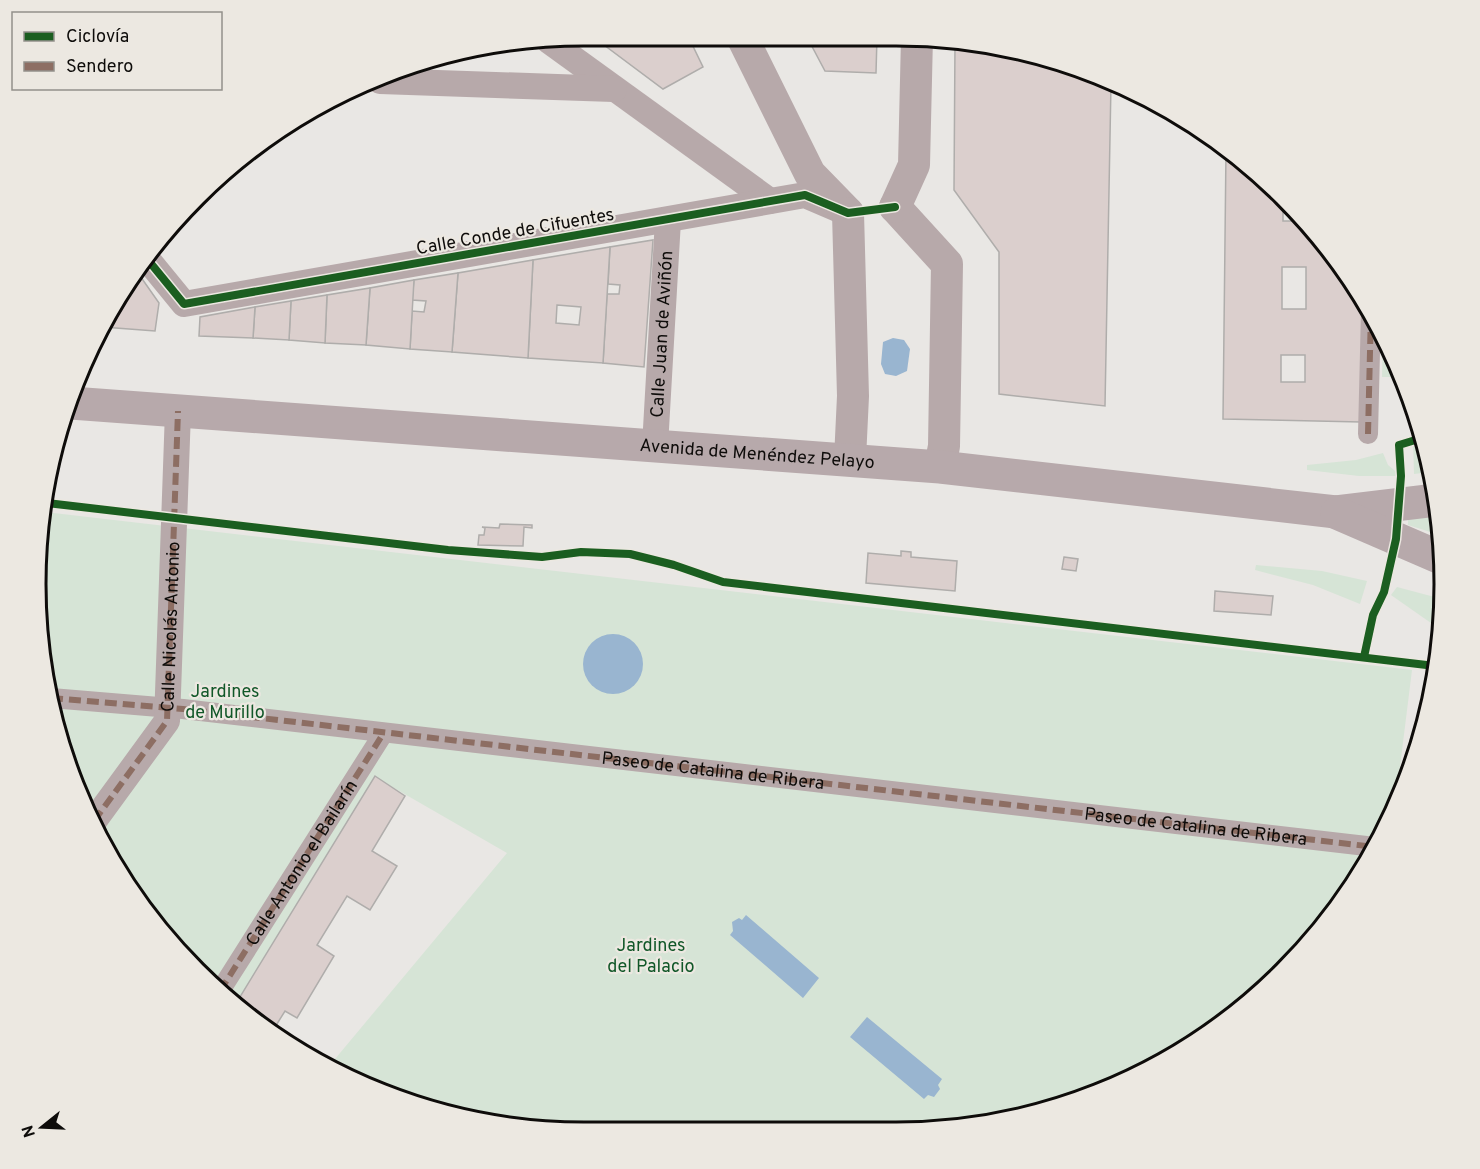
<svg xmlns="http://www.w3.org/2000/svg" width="1480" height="1169" font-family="Overpass,sans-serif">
<rect width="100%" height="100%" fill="#e9e7e4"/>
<g fill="#d6e4d6">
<path d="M1383 337 1401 377H1382Z"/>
<path d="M1421 434 1430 472 1414 474 1413 439Z"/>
<path d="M1383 453 1388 465 1401 476H1359L1307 470V465L1356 460Z"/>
<path d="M45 512 1412 670 1395 807 1387 827 1330 919 1257 997 1169 1060 1071 1104 932 1132 584 1133 478 1123 374 1091 330 1065 507 853 375 777 236 1006 172 946 109 858 55 726 36 584Z"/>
<path d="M1408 513H1439L1440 535 1408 525Z"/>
<path d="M1256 565 1322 571 1367 581 1360 604 1313 585 1255 570Z"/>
<path d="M1397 587 1442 599 1441 630 1391 595Z"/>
</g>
<g fill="#99b5d0">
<path d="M893 338 904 340 910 349 907 371 896 376 885 374 881 364 883 342Z"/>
<circle cx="613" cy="664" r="30"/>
<path d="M746 915 819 978 803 998 730 935 733 931 732 922 739 918 742 920Z"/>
<path d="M867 1017 942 1079 938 1085 940 1089 934 1097 928 1095 924 1099 850 1037Z"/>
</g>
<g fill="#dbcfcd" stroke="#afadab" stroke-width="1.5" fill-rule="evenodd">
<path d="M592 36H634L639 40 646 36H688L703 67 663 89Z"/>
<path d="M807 37H877L876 73 825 71Z"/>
<path d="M955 42 1072 65 1111 83 1105 406 999 394V252L954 190Z"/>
<path d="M1226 150 1257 172 1283 203V221H1297L1363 301 1361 422 1223 419ZM1282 267H1306V309H1282ZM1281 355H1305V382H1281Z"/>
<path d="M653 240 644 367 603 363 607 294H619L620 285 608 284 610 247Z"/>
<path d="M610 247 603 363 528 358 533 260ZM557 305 581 307 579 325 556 323Z"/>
<path d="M533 260 528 358 452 352 458 273Z"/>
<path d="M138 273 159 303 155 331 103 327 110 310Z"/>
<path d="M458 273 452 352 410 349 412 311 424 312 426 301 412 300 414 280Z"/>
<path d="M414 280 410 349 366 345 370 288Z"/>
<path d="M370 288 366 345 325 343 327 295Z"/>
<path d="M327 295 325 343 289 340 291 301Z"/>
<path d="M291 301 289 340 253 338 255 307Z"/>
<path d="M255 307 253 338 199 336 200 317Z"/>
<path d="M500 524 532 525V528L524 527 523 546 478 545 479 535H484L485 528 482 527 499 528Z"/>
<path d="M901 551 911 552V557L957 561 955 591 866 583 868 553 901 556Z"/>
<path d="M1064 557 1078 559 1076 571 1062 569Z"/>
<path d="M1215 591 1273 596 1271 615 1214 611Z"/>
<path d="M375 776 405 796 372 851 397 866 370 910 347 896 317 945 334 956 297 1018 285 1011 272 1032 251 1020 235 1005Z"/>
</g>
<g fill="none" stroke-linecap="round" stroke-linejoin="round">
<g stroke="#b7a9aa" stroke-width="20">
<path d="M1368 434 1371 311"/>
<path id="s1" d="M51 698 183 709 1375 847"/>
<path id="s2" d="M220 991 383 734"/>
</g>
<g stroke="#b7a9aa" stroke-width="26">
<path d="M549 41 770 201"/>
<path d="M380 81 614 89"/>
<path d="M148 260 184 304 805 195 840 210"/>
<path id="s3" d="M655 446 668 220"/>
<path id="s4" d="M94 821 167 721 178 411"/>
</g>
<g stroke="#b7a9aa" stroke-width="32">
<path d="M742 37 810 174 848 213"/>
<path d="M895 207 947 264 944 446 940 467"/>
<path d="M895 207 914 165 917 37"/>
<path d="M848 213 853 396 850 459"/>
</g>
<g stroke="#b7a9ab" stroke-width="33">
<path id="s5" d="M71 403 940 467 1336 512 1436 500"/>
<path d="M1337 513 1441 558"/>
</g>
<g stroke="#8d6e63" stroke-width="6" stroke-dasharray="12 6" stroke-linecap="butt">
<path d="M1368 434 1371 311"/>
<path d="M51 698 183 709 1375 847"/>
<path d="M94 821 167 721 178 411"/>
<path d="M220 991 383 734"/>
</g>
<defs>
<g id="cycleway">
<path d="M148 260 184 304 805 195 848 213 895 207"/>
<path d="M47 503 448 550 542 557 581 552 630 554 674 565 723 582 1435 666"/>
<path d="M1364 657 1373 615 1384 592 1396 539 1401 476 1399 445 1422 438"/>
</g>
</defs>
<use href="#cycleway" stroke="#ece8e1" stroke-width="11"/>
<use href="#cycleway" stroke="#1b5e20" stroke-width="8"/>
</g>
<g text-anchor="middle" stroke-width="4.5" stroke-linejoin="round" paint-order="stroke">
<g font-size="18" fill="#0e0c0a" stroke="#ece8e1">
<text transform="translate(515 231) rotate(-10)" y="6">Calle Conde de Cifuentes</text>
<text dy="6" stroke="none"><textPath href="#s3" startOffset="112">Calle Juan de Aviñón</textPath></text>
<text dy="6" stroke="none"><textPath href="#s5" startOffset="688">Avenida de Menéndez Pelayo</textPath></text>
<text dy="6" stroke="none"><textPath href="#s4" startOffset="218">Calle Nicolás Antonio</textPath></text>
<text dy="6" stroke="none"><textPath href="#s1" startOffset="666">Paseo de Catalina de Ribera</textPath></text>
<text dy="6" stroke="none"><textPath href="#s1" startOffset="1152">Paseo de Catalina de Ribera</textPath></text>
<text dy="6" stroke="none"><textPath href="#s2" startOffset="152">Calle Antonio el Bailarín</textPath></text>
</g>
<g font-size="18" fill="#115728" stroke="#ece8e1">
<text x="225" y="697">Jardines<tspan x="225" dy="21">de Murillo</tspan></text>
<text x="651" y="951">Jardines<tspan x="651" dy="21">del Palacio</tspan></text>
</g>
</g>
<path d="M0 0H1480V1169H0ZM584 46H896A538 538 0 0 1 1434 584V584A538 538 0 0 1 896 1122H584A538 538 0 0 1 46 584V584A538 538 0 0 1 584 46Z" fill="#ece8e1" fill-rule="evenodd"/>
<path fill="none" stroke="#0e0c0a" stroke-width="3" d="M584 46H896A538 538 0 0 1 1434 584V584A538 538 0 0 1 896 1122H584A538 538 0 0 1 46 584V584A538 538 0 0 1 584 46Z"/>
<rect x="12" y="12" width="210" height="78" fill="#ece8e1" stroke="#93908b" stroke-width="1.5"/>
<rect x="24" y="32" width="30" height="9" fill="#1b5e20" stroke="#93908b" stroke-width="1.5"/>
<text x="66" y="42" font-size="18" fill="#0e0c0a">Ciclovía</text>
<rect x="24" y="62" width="30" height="9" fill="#8d6e63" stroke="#93908b" stroke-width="1.5"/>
<text x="66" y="72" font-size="18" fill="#0e0c0a">Sendero</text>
<g transform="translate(42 1127) rotate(252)" stroke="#ece8e1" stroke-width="4.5" paint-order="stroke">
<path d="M0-4.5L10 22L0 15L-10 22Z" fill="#0e0c0a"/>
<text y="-9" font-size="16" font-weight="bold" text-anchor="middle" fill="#0e0c0a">N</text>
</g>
</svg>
